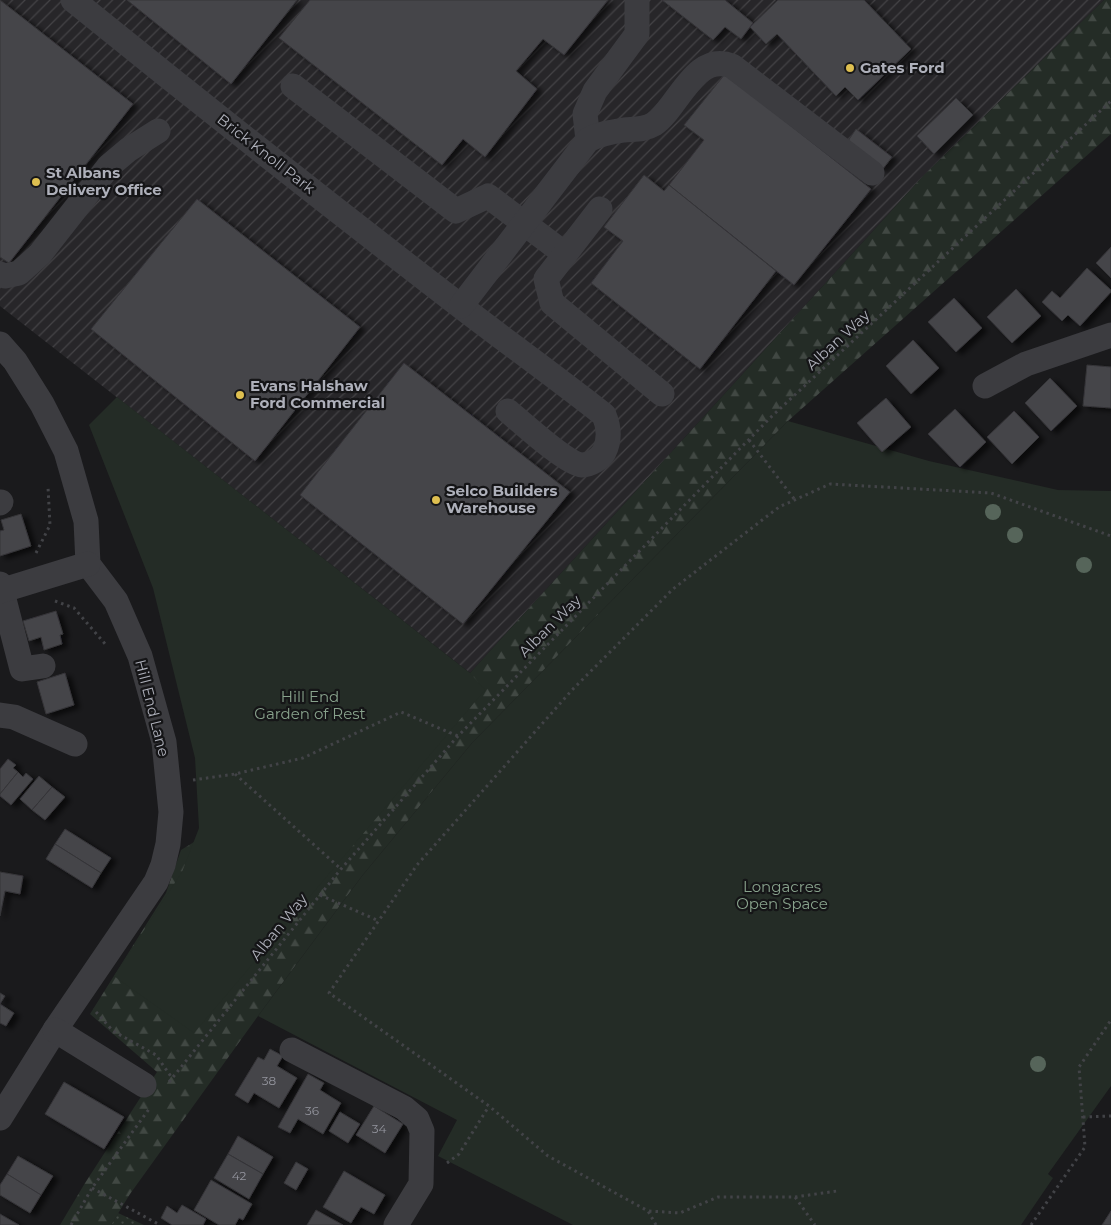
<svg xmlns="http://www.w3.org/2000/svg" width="1111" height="1225" font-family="Montserrat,sans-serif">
<defs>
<pattern id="industrial-furrows" width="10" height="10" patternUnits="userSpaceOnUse" patternTransform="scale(1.25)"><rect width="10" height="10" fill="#272629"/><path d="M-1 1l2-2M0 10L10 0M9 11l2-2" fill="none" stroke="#444346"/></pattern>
<pattern id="grass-dots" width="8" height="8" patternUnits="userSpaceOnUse" patternTransform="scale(1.25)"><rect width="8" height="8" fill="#242c26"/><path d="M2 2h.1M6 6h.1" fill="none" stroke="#414843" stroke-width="1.8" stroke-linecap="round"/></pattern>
<pattern id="forest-firs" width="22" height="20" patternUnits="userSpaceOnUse" patternTransform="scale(1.25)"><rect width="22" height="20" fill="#242c26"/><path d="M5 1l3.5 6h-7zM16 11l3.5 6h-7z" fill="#414843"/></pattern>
<filter id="shadow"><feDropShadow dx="5.5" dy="3" stdDeviation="2.5" flood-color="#0009"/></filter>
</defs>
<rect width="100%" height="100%" fill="#1a1a1c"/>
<path fill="url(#industrial-furrows)" d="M0 0H1104L924 175 470 673 0 306Z"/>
<path fill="url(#grass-dots)" d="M118 1213 144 1225H111Z"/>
<path fill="url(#forest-firs)" d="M1104 0H1111V134L788 421 472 743 362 876 258 1016 130 1194 111 1225H60L85 1183 157 1072 90 1014 166 893 181 850 305 774 425 659 470 673 924 175Z"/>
<g fill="#242c26">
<path d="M117 397 470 673 485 690 194 1033 114 976 182 872 199 828 195 758 153 588 89 425Z"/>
<path d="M788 421 929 461 1058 490 1111 491V1086L1048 1174 1053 1178 1021 1225H573L438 1156 457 1120 258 1016 362 876 472 743Z"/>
</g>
<g fill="#454549" stroke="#353438" filter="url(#shadow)">
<path d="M0 0 133 104 9 263 0 257Z"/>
<path d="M127 0H297L231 84Z"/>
<path d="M310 0H608L564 55 543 39 516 71 537 89 485 157 463 139 442 165 279 38Z"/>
<path d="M662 0H725L753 23 741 39 725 27 713 40Z"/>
<path d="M778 0H864L911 49 858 100 845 87 836 96 777 34 766 44 750 27Z"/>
<path d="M725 74 871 189 794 285 669 185 704 140 684 125Z"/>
<path d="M956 98 973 115 934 154 917 136Z"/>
<path d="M856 129 892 157 882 170 846 144Z"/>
<path d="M644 175 664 191 669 185 776 271 700 369 591 283 623 241 604 227Z"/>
<path d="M197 199 360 327 255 461 91 329Z"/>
<path d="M1111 247V278L1096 263Z"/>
<path d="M1087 268 1111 290V292L1080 326 1068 315 1062 321 1042 302 1052 291 1060 298Z"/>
<path d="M1016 289 1041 316 1012 343 987 317Z"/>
<path d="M954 298 982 328 956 352 928 322Z"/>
<path d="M913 340 939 368 911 394 886 366Z"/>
<path d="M404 363 570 492 463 624 300 495Z"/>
<path d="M1087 365 1111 367V408L1083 406Z"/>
<path d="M1050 378 1077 406 1051 431 1025 403Z"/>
<path d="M886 398 911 427 882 452 857 423Z"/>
<path d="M955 409 986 442 960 467 928 434Z"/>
<path d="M1014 411 1039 437 1012 464 987 437Z"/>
<path d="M21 514 31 546 0 556V531L4 530 1 520Z"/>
<path d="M56 611 63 634 60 635 62 644 44 650 41 637 29 641 23 621Z"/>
<path d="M65 673 74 705 46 714 37 682Z"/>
<path d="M8 759 16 765 13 768 18 772 0 794V769Z"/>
<path d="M18 772 23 777 26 773 33 779 11 805 0 796V794Z"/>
<path d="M39 776 52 787 32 810 20 799Z"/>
<path d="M52 787 65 797 45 820 32 810Z"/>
<path d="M65 829 111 858 101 873 55 844Z"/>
<path d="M55 844 101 873 92 888 46 859Z"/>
<path d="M0 872 23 876 20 894 5 891 0 916Z"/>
<path d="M0 993 5 996 0 1004 14 1013 6 1026 0 1023Z"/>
<path d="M270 1049 283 1056 277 1066 297 1078 279 1108 254 1093 248 1103 235 1095 258 1057 264 1060Z"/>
<path d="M308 1074 324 1083 320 1090 341 1103 323 1134 298 1119 290 1133 278 1127Z"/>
<path d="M64 1082 124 1117 104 1149 45 1114Z"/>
<path d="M374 1106 403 1124 385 1153 356 1135Z"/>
<path d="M340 1112 360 1124 348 1143 329 1131Z"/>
<path d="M238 1136 273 1157 263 1174 228 1154Z"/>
<path d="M228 1154 263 1174 249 1199 214 1178Z"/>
<path d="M18 1156 53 1176 41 1195 7 1174Z"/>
<path d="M296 1162 308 1169 296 1190 284 1183Z"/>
<path d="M344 1171 385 1195 374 1214 361 1207 351 1223 323 1207Z"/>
<path d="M7 1174 41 1195 30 1213 0 1195V1185Z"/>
<path d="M211 1180 252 1204 243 1220 239 1218 235 1225H219L194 1210Z"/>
<path d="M182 1205 206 1219 203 1225H172L161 1218 167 1206 177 1213Z"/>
<path d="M316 1210 343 1225H307Z"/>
<path d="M1111 1211V1225H1102Z"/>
<path d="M0 1214 19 1225H0Z"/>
</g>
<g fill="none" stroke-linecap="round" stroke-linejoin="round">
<g stroke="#424347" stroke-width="3" stroke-dasharray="2.5 4" stroke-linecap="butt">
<path d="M749 440 795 500"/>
<path d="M36 553 50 525 48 487"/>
<path d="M55 601 74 608 106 645"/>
<path d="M235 774 341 869"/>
<path d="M193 780 235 774 303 758 401 712 458 736"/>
<path d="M320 895 379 921"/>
<path d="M96 1012 113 1031 156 1055 172 1078"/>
<path d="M169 1082 341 869 458 736 770 418 1111 101"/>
<path d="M1083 1117 1111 1116"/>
<path d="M447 1163 459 1154 489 1106"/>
<path d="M92 1188 160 1225"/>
<path d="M795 1197 837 1191"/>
<path d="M649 1211 680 1213 718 1197H795L815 1225"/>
<path d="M71 1225 92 1188 149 1109"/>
<path d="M656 1225 648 1211 548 1156 489 1106 329 993 417 865 572 690 673 589 779 507 830 484 991 493 1111 536"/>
<path d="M1031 1225 1085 1147 1079 1067 1111 1020"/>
</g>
<g stroke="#3c3c40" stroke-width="25">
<path d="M73 0C200 103 329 205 459 305 507 342 556 377 604 415 609 427 610 440 604 452 600 459 590 465 582 465 567 464 521 422 508 411"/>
<path d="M293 86 456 211 488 196 565 254"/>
<path d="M588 140 585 114 595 91 637 34V0"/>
<path d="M600 209 546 279 552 303 662 394"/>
<path d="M0 274 5 276 19 273 40 254 109 166 128 150 158 131"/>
<path d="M461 306 588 140C599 134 611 132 624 130 635 129 644 130 654 124 678 108 695 51 732 66L872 173"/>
<path d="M0 344 15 361 42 404 66 451 86 521 88 564 116 601 140 656 164 742 171 812 168 844 163 865 156 882 55 1030 0 1118"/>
<path d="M985 386 1026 364 1111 335"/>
<path d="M0 503 1 502"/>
<path d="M0 584 22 669 43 666"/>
<path d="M0 591 88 564"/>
<path d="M0 715 14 717 75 744"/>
<path d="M55 1030 144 1085"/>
<path d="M292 1050 404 1108 417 1119 422 1131 421 1184 396 1225"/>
</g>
</g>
<g fill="#56655a">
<circle cx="993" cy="512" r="8"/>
<circle cx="1015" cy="535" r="8"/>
<circle cx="1084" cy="565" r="8"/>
<circle cx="1038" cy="1064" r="8"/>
</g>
<g fill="#debf50" stroke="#151517" stroke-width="2">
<circle cx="850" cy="68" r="5"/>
<circle cx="36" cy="182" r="5"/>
<circle cx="240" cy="395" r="5"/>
<circle cx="436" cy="500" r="5"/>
</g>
<g text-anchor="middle" stroke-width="4.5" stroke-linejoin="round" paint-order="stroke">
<g font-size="12" fill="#94959e">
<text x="269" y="1085">38</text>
<text x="312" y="1115">36</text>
<text x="379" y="1133">34</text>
<text x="239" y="1180">42</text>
</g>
<g font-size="15" font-weight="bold" fill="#aeb0ba" stroke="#151517" text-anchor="start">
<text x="860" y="73">Gates Ford</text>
<text x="46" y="178">St Albans<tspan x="46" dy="17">Delivery Office</tspan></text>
<text x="250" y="391">Evans Halshaw<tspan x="250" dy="17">Ford Commercial</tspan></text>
<text x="446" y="496">Selco Builders<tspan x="446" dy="17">Warehouse</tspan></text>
</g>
<g font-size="15" fill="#aeb0ba" stroke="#151517">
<text transform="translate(266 154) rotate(38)" y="5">Brick Knoll Park</text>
<text transform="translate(838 340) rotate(-43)" y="5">Alban Way</text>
<text transform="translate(550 626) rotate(-45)" y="5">Alban Way</text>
<text transform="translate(152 708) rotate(76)" y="5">Hill End Lane</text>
<text transform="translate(279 927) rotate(-51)" y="5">Alban Way</text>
</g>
<g font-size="15" fill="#88a28c" stroke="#151517">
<text x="310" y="702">Hill End<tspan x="310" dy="17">Garden of Rest</tspan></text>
<text x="782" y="892">Longacres<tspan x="782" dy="17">Open Space</tspan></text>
</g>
</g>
</svg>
